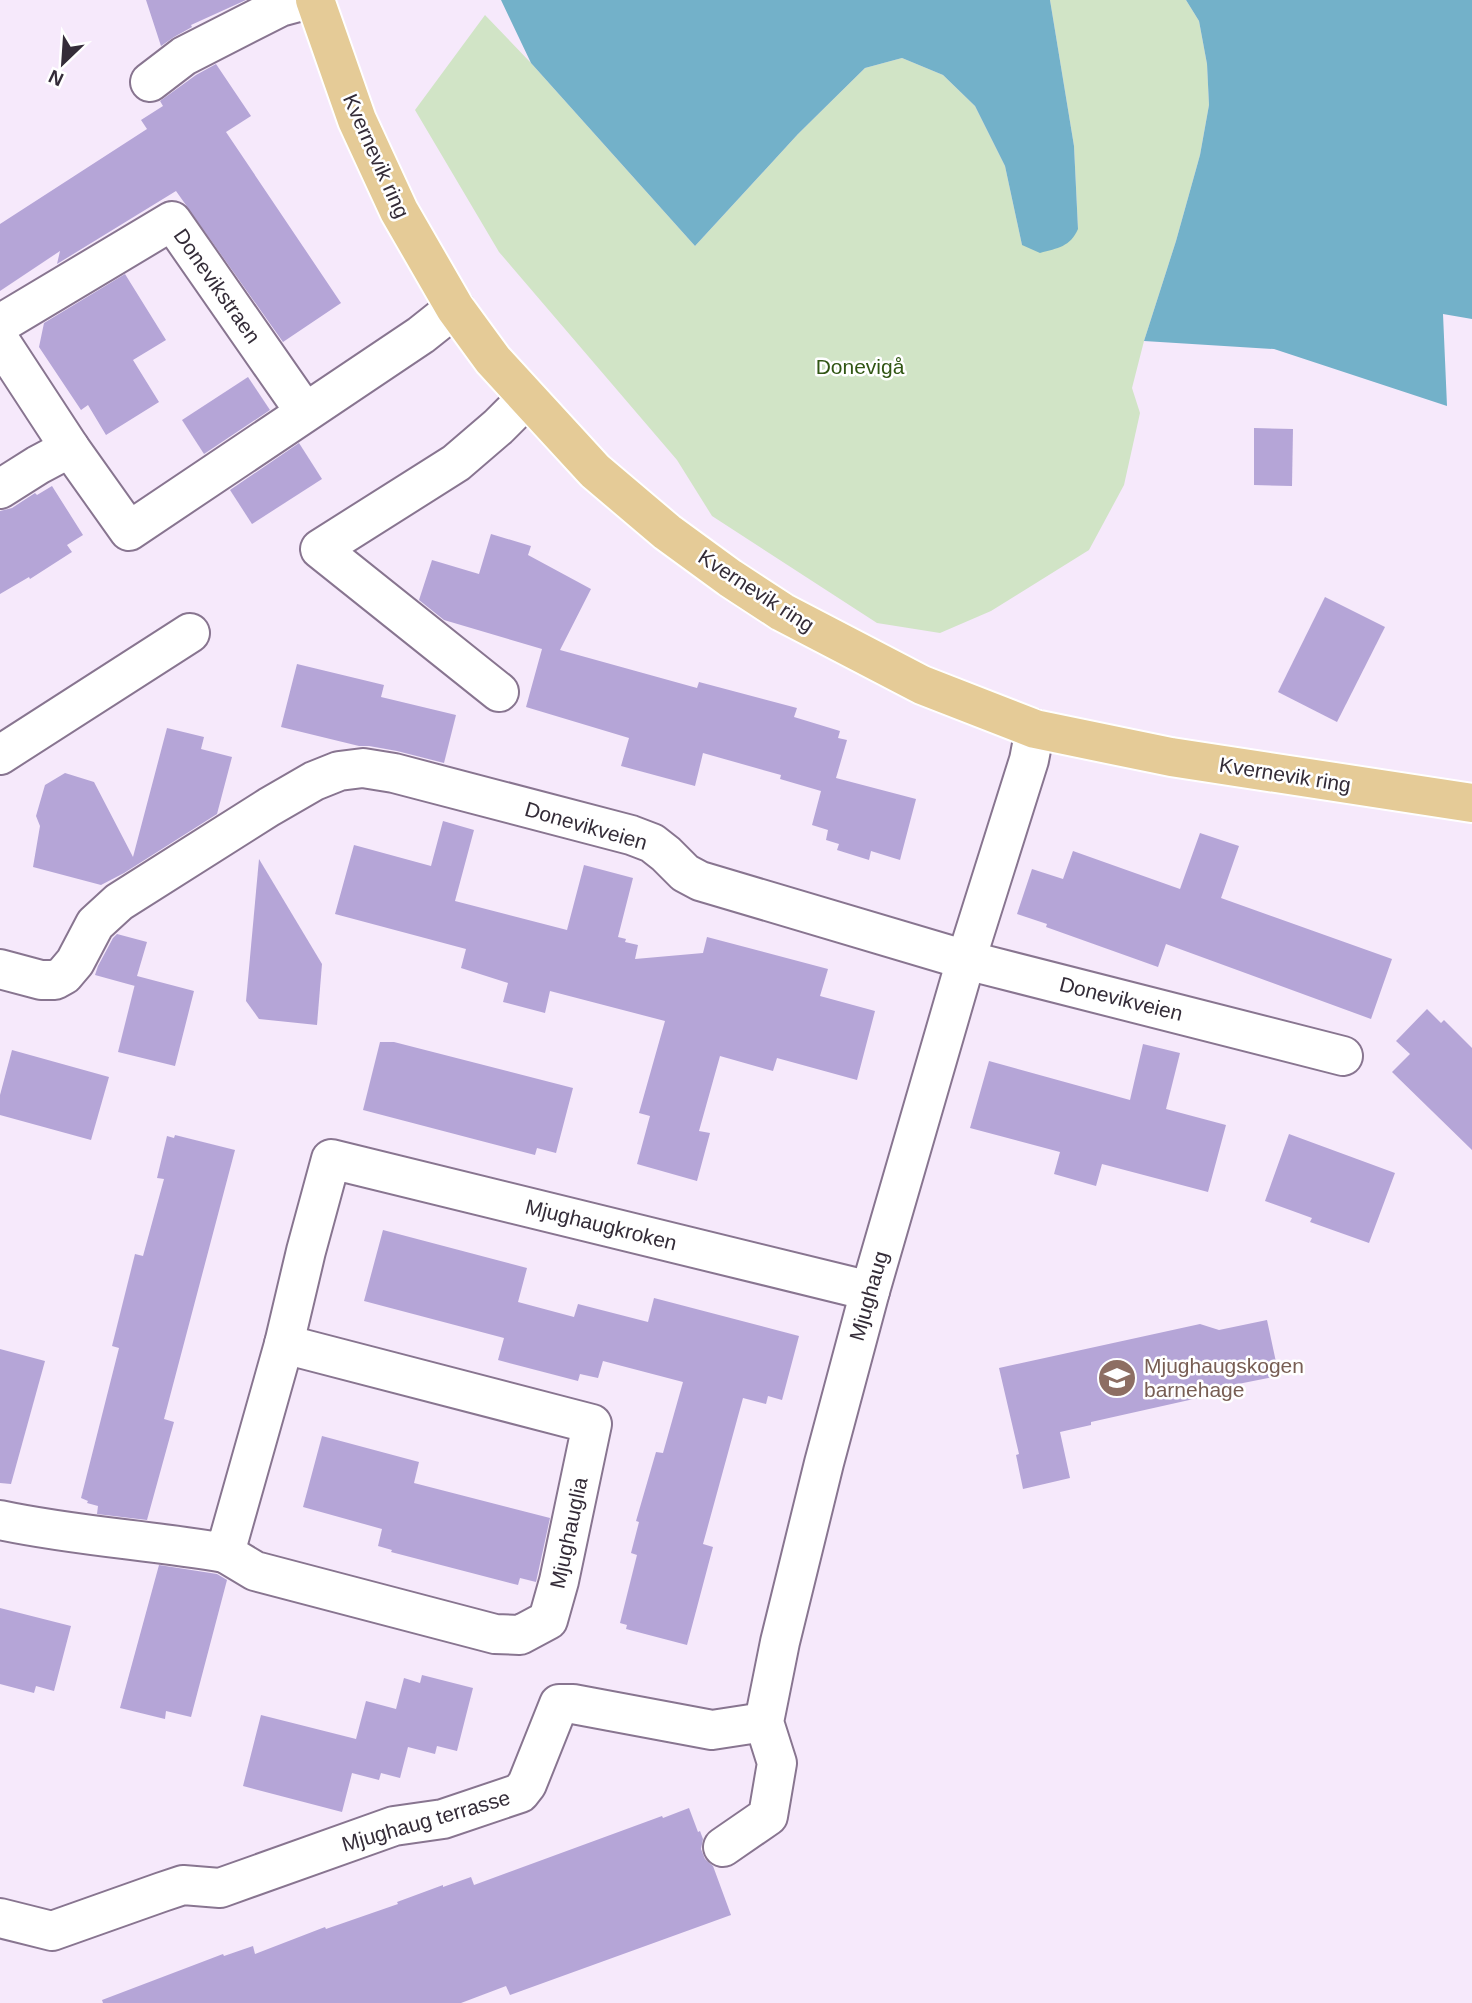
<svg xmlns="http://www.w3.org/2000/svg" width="1472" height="2003" font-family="Helvetica,sans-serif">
<rect width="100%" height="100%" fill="#f6e9fb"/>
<path fill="#d1e4c6" d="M1050 0H1186L1199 21 1207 64 1209 105 1200 155 1176 241 1144 341 1132 388 1140 413 1124 485 1089 550 991 611 940 633 877 623 712 516 677 460 499 252 415 110 485 15 531 63 695 246 798 134 865 68 902 58 943 75 975 106 1005 166 1022 245 1078 229 1074 146Z"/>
<g fill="#73b1c9">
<path d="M501 0H1050L1074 146 1078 229C1070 247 1058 248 1040 253L1022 245 1005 166 975 106 943 75 902 58 865 68 798 134 695 246 531 63Z"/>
<path d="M1186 0H1472V319L1443 314 1447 406 1274 349 1144 341 1176 241 1200 155 1209 105 1207 64 1199 21Z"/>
</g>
<g fill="#b5a5d7">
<path d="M146 0H246L191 25 192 27 174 37 161 46Z"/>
<path d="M216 64 251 116 226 132 341 303 283 342 176 191 57 264 60 251 0 291V224L147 129 141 120 163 106 160 101 196 75Z"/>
<path d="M125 274 166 340 133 360 159 402 106 435 88 405 81 410 39 347 44 323Z"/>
<path d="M248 377 270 410 204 454 182 420Z"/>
<path d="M1254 428 1293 429 1292 486 1254 485Z"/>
<path d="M299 443 322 479 252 524 230 490Z"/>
<path d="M52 486 83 535 67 545 72 552 30 579 29 577 0 594V511L12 508 35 493 37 495Z"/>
<path d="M491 534 531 546 528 555 591 589 560 650 697 688 699 682 797 708 794 717 840 731 838 738 847 740 836 778 916 799 900 860 871 851 869 860 837 850 839 844 826 840 828 830 812 825 821 791 780 779 781 775 703 753 695 786 621 766 629 738 526 707 542 649 444 620 419 600 432 560 479 574Z"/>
<path d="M1325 597 1385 627 1337 722 1278 692Z"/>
<path d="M297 664 384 685 381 697 456 715 444 763 397 751 369 746H359L281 727Z"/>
<path d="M167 728 204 737 201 749 232 757 217 814 124 873 101 885 33 867 40 826 36 816 45 785 65 773 94 782 133 857Z"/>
<path d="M443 821 474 830 455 901 567 930 584 865 633 878 618 937 626 939 625 942 638 945 635 959 703 953 707 937 828 969 820 996 875 1011 857 1080 777 1058 773 1071 720 1056 699 1131 710 1133 697 1181 637 1164 650 1116 639 1113 665 1021 550 991 545 1013 503 1002 508 983 461 968 466 949 335 914 354 845 431 866Z"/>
<path d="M1200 833 1239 846 1221 898 1392 959 1371 1019 1166 944 1158 967 1046 927 1047 924 1017 914 1032 869 1063 879 1073 851 1180 889Z"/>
<path d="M259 859 322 964 317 1025 259 1019 246 1001Z"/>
<path d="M117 934 147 942 137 976 194 991 175 1066 118 1052 135 984V986L95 975 98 966 113 938Z"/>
<path d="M1427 1009 1441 1023 1444 1020 1472 1048V1150L1392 1072 1410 1054 1396 1041Z"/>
<path d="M380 1042H394L573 1088 556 1153 537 1148 535 1155 363 1110Z"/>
<path d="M1143 1044 1180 1053 1166 1109 1226 1125 1208 1192 1102 1164 1096 1186 1054 1174 1060 1152 970 1128 989 1061 1130 1100Z"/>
<path d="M12 1050 109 1077 91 1140 0 1115V1095Z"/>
<path d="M1289 1134 1395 1173 1369 1243 1310 1222 1312 1218 1265 1201Z"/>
<path d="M175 1135 235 1150 164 1419 174 1422 147 1520 97 1514 98 1506 87 1503 88 1501 81 1498 119 1348 112 1346 135 1254 143 1256 164 1179 157 1178 167 1136 174 1138Z"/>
<path d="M383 1230 527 1268 518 1302 574 1317 578 1304 648 1322 654 1298 799 1336 782 1400 768 1396 766 1404 743 1398 703 1544 713 1547 687 1645 626 1629 627 1625 620 1623 637 1555 631 1553 639 1522 636 1521 656 1452 663 1453 683 1382 603 1361 598 1378 580 1374 578 1381 498 1360 504 1338 364 1301Z"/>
<path d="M1267 1320 1279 1376 1233 1385 1234 1390 1091 1422V1425L1060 1432 1070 1478 1023 1489 1016 1455 1019 1454 999 1368 1200 1324 1219 1330Z"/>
<path d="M0 1349 45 1361 11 1484 0 1483Z"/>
<path d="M322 1436 419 1462 414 1483 550 1518 536 1582 520 1578 518 1585 391 1552 392 1550 378 1546 382 1529 303 1507Z"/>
<path d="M159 1565 217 1574 227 1580 191 1717 166 1711 165 1719 120 1708Z"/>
<path d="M0 1608 71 1626 54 1691 36 1686 34 1693 0 1684Z"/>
<path d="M422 1675 473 1688 457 1751 437 1746 435 1754 408 1747 400 1778 381 1773 379 1780 352 1773 342 1812 243 1786 261 1715 356 1739 366 1701 396 1709 404 1678 420 1683Z"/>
<path d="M689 1808 698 1832 700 1831 703 1839 701 1849 705 1859 713 1866 731 1915 510 1995 506 1986 461 2003H103L102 2000 223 1954 224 1956 253 1946 255 1954 325 1927 326 1929 398 1904 397 1902 443 1885V1887L471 1877 474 1885 662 1816 663 1818Z"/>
</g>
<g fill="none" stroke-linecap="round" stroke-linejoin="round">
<defs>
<g id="minor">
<path d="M150 82 184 56 280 7 306 0"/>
<path d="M0 324 172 221 305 412"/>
<path d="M0 341 70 448 129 531 421 335 455 308"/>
<path d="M0 489 38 465 70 448"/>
<path d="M499 692 320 549 456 463 498 427 527 398"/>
<path d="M0 755 190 633"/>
<path d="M0 969 41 980H55L64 975 75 962 95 924 119 902 269 807 314 781 339 771 363 768 394 773 631 835 652 843 666 854 685 873 700 881 966 960 1343 1056"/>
<path d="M0 1520C74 1536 150 1540 225 1553L284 1344 306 1251 331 1159 870 1291"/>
<path d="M225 1553 255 1571 495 1634 520 1635 548 1620 559 1581 592 1424 284 1344"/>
<path d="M723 1847 768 1816 777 1763 764 1722 780 1642 824 1463 870 1291 966 960 1029 760 1035 729"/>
<path d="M0 1918 52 1931 162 1892 183 1885 220 1888 394 1826 443 1819 520 1793 527 1784 559 1704H573L712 1730 764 1722"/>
</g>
<path id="major" d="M315 0 357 120 399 211 455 308 493 360 595 471 667 532 730 578 782 612 922 685 1035 729 1171 757 1472 803"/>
</defs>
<use href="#minor" stroke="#887590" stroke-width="42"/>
<use href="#major" stroke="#fff" stroke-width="42"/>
<use href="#minor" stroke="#fff" stroke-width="38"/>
<use href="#major" stroke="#e5cb97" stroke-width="38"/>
</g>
<defs>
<symbol id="school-disc" viewBox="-11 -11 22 22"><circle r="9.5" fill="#8d6e63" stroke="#fff"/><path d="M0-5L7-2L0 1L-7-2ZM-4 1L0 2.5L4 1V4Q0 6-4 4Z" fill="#fff"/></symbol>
</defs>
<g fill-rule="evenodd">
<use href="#school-disc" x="1095" y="1356" width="44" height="44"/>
</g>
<g text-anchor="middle" stroke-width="5" stroke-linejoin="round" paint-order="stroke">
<g font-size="21" fill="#342c38" stroke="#fff">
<text transform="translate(376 156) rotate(66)" y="7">Kvernevik ring</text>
<text transform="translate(217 286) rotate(55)" y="7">Donevikstraen</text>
<text transform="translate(756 591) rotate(33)" y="7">Kvernevik ring</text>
<text transform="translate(1285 775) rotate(9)" y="7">Kvernevik ring</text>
<text transform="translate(586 826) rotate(16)" y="7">Donevikveien</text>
<text transform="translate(1121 999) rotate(14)" y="7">Donevikveien</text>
<text transform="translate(601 1225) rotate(14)" y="7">Mjughaugkroken</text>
<text transform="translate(869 1296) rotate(-74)" y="7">Mjughaug</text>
<text transform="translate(569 1533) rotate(-78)" y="7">Mjughauglia</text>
<text transform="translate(426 1821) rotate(-16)" y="7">Mjughaug terrasse</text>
</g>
<g font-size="21" fill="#315614" stroke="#fff">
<text x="860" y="374">Donevigå</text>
</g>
<g font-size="21" fill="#785e54" stroke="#fff" text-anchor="start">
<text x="1144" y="1373">Mjughaugskogen<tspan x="1144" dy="24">barnehage</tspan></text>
</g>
</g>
<g transform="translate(63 63) rotate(205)" stroke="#ffffff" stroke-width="5" paint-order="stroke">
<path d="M0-5L12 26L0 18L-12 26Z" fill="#342c38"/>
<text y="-10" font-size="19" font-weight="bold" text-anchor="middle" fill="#342c38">N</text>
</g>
</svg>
